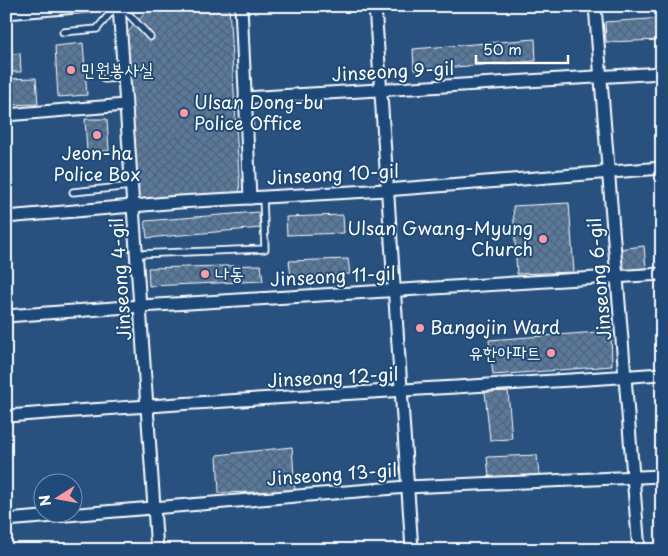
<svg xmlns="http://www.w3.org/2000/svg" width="668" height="556" font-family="'Playpen Sans','Poor Story',sans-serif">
<defs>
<pattern id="building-cross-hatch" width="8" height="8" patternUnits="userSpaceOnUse" patternTransform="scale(1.25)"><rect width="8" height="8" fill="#5a7a9d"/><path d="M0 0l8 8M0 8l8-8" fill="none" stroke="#536374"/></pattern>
</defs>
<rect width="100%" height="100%" fill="#28517f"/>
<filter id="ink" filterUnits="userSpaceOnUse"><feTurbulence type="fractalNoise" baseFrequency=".02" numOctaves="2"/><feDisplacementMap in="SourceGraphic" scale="10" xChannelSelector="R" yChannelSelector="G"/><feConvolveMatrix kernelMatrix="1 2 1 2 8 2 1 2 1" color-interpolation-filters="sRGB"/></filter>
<g filter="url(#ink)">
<g fill="url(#building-cross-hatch)" stroke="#fff">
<path d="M205 6H229L240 193 138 199 127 33 148 10Z"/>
<path d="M662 18V40L606 42 605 22Z"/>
<path d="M6 26 10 54 20 53 21 72H6Z"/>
<path d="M535 39 536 61 414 70 413 49Z"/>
<path d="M83 43 87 95 58 97 55 46Z"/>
<path d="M36 78 38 104 6 105V79Z"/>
<path d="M85 119H107L109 151 87 152Z"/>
<path d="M569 203 574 272 517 274 513 206Z"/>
<path d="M258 212 261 228 147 238 145 221Z"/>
<path d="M343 215 344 233 287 235 286 217Z"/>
<path d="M644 246 646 268 627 270 620 264 618 249Z"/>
<path d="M348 259 350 274 291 277 289 261Z"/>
<path d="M261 265 263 281 149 286 148 268Z"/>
<path d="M611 331 612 366 493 375 489 340Z"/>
<path d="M508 391 512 439 490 440 485 392Z"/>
<path d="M292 447 295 491 219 493 217 455Z"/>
<path d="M537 455 539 475 489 477 487 457Z"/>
</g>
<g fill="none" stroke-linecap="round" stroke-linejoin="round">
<defs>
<g id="service">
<path d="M121 6 150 37"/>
<path d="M63 32 97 29 116 6"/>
<path d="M104 79 124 78"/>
<path d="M73 192 132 186"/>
<path d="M137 254 265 249 263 197"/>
</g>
<g id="minor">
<path d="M119 6 157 550"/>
<path d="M241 6 250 198"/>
<path d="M375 6 412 550"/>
<path d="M595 6 639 550"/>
<path d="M6 13 88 6"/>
<path d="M245 98 662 73"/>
<path d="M6 115 125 105"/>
<path d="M6 217 179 202 386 190 662 168"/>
<path d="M6 316 141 306 662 274"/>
<path d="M6 416C225 399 443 389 662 374"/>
<path d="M6 520 407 487 662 476"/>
</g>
</defs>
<use href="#service" stroke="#fff" stroke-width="9"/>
<use href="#minor" stroke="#fff" stroke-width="15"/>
<use href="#service" stroke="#1f4a7a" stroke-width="5.5"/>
<use href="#minor" stroke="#1f4a7a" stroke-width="11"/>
</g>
</g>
<g fill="#ff9aa2" stroke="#1f4a7a" stroke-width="2">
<circle cx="71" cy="70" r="5"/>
<circle cx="184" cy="113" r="5"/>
<circle cx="97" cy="135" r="5"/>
<circle cx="543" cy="239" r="5"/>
<circle cx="205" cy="274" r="5"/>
<circle cx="420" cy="328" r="5"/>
<circle cx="551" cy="353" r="5"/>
</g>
<g text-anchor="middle" stroke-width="4" stroke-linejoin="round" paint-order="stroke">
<g font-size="18" fill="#fff" stroke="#1f4a7a" text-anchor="start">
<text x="81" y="76">민원봉사실</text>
<text x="194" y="109">Ulsan Dong-bu<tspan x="194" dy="21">Police Office</tspan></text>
<text x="97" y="160" text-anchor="middle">Jeon-ha<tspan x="97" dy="21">Police Box</tspan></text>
<text x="533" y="235" text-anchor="end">Ulsan Gwang-Myung<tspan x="533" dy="21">Church</tspan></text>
<text x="215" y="280">나동</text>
<text x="430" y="334">Bangojin Ward</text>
<text x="541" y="359" text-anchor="end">유한아파트</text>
</g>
<g font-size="18" fill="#fff" stroke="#1f4a7a">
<text transform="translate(393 72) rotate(-3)" y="6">Jinseong 9-gil</text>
<text transform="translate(333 175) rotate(-3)" y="6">Jinseong 10-gil</text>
<text transform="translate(333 277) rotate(-3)" y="6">Jinseong 11-gil</text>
<text transform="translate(121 279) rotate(-94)" y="6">Jinseong 4-gil</text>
<text transform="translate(600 279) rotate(-95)" y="6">Jinseong 6-gil</text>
<text transform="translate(333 378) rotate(-3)" y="6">Jinseong 12-gil</text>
<text transform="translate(332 475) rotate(-4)" y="6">Jinseong 13-gil</text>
</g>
</g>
<rect width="668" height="556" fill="none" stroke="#1f4a7a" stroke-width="25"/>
<rect x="12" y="12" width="643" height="531" fill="none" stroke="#fff" stroke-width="2" filter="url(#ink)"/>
<g transform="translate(58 498) rotate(259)"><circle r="24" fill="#1f4a7a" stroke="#7992af"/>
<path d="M0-4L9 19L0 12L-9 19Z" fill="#ff9aa2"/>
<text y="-8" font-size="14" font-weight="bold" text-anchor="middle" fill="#ffffff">N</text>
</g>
<path d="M476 55v8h92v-8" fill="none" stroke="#ffffff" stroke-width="2.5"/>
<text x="483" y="55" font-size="15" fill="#ffffff" stroke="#1f4a7a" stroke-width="4" paint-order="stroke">50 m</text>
</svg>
